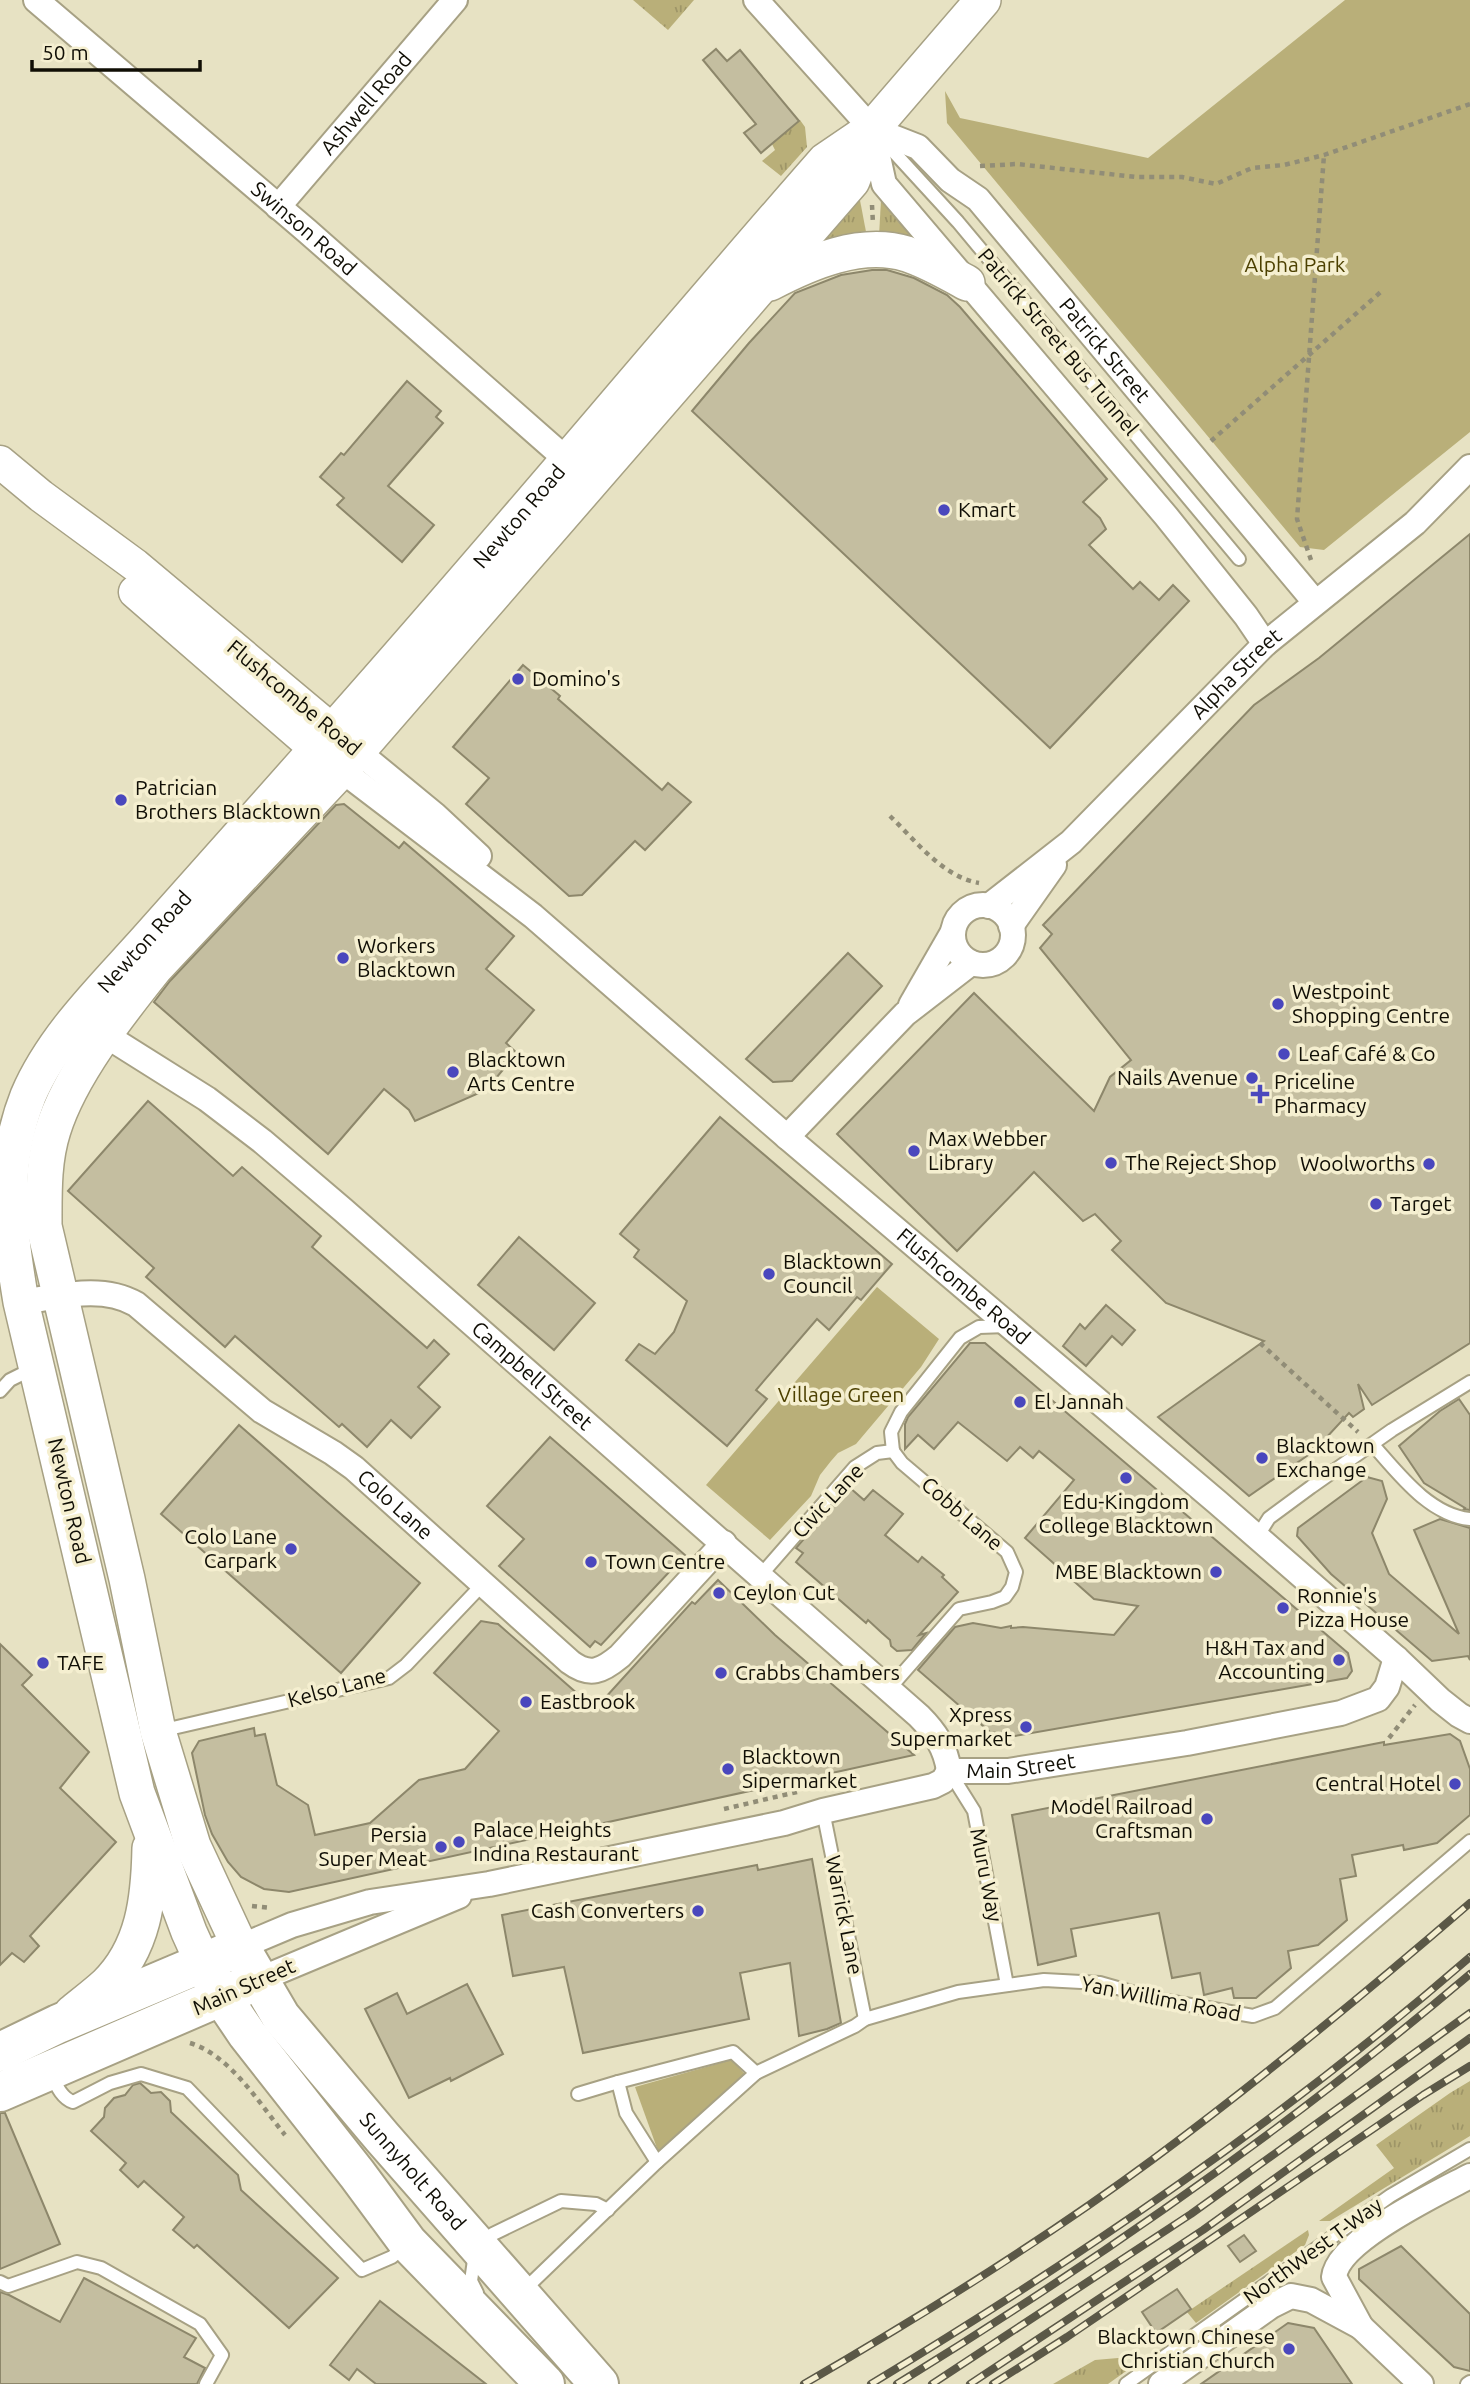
<svg xmlns="http://www.w3.org/2000/svg" width="1470" height="2384" font-family="Ubuntu,sans-serif">
<defs>
<pattern id="grass-tufts" width="24" height="20" patternUnits="userSpaceOnUse" patternTransform="scale(1.75)"><rect width="24" height="20" fill="#b9af79"/><path d="M3 7l-1-3M5 7V3M7 7l1-3M15 17l-1-3M17 17v-4M19 17l1-3" fill="none" stroke="#9e9567"/></pattern>
</defs>
<rect width="100%" height="100%" fill="#e7e2c3"/>
<g fill="url(#grass-tufts)">
<path d="M633 0H694L668 30Z"/>
<path d="M800 120 805 127 807 147 781 176 762 161 775 150 772 144Z"/>
<path d="M859 195 867 237 811 249Z"/>
<path d="M881 200 912 236 908 239 879 236Z"/>
<path d="M1470 2081V2136L1330 2221H1319L1394 2168 1376 2145 1450 2093Z"/>
<path d="M1308 2230 1309 2235 1305 2245 1196 2323 1187 2312Z"/>
<path d="M1118 2358 1123 2359 1129 2369 1108 2384H1053L1095 2360Z"/>
</g>
<g fill="#b9af79">
<path d="M1345 0H1470V432L1324 550 1300 547 947 123 945 91 960 118 1148 158Z"/>
<path d="M877 1287 939 1339 921 1367 856 1444 838 1453 831 1461 820 1475 811 1496 770 1540 706 1485Z"/>
<path d="M731 2060 746 2075 658 2151 635 2087Z"/>
</g>
<g fill="#c4bea0" stroke="#8d876b" stroke-width="2">
<path d="M716 49 727 61 740 50 799 121 761 153 744 133 756 124 703 60Z"/>
<path d="M872 270H887L914 278 947 295 960 307 1107 479 1083 502 1100 518 1106 529 1089 545 1133 589 1140 582 1159 600 1173 585 1189 601 1050 748 692 411 749 343 795 293 841 275Z"/>
<path d="M407 381 441 411 436 417 443 423 388 486 434 525 402 562 337 505 344 498 320 477 341 453 344 455Z"/>
<path d="M1470 534V1343L1372 1405 1358 1384 1364 1409 1353 1417 1349 1413 1314 1451 1249 1496 1158 1417 1264 1341 1166 1303 1112 1250 1121 1241 1095 1214 1083 1221 1034 1172 957 1251 837 1134 974 993 1094 1111 1110 1077 1131 1060 1040 948 1052 934 1043 925 1254 705 1319 658Z"/>
<path d="M523 665 560 696 558 699 662 790 668 783 691 802 645 850 635 841 582 895 569 896 466 804 489 778 453 747Z"/>
<path d="M344 804 399 848 404 842 514 936 486 969 534 1010 506 1043 517 1053 486 1090 415 1121 409 1110 384 1089 328 1154 154 1002 170 981 336 805Z"/>
<path d="M848 953 882 986 792 1081 773 1082 746 1059Z"/>
<path d="M148 1101 233 1176 242 1167 321 1236 312 1247 427 1348 434 1340 449 1354 418 1387 440 1407 411 1438 391 1420 367 1447 342 1424 339 1427 235 1336 225 1347 146 1277 154 1268 68 1191Z"/>
<path d="M720 1117 892 1264 861 1300 857 1297 829 1330 817 1319 756 1390 767 1399 727 1446 626 1360 639 1344 655 1354 674 1332 687 1301 634 1257 639 1250 620 1234Z"/>
<path d="M519 1237 595 1303 554 1350 478 1285Z"/>
<path d="M1106 1305 1135 1330 1122 1345 1112 1336 1086 1366 1063 1346 1080 1324 1085 1329Z"/>
<path d="M970 1343H985L1348 1653 1352 1671 1347 1678 1015 1736 990 1732 918 1670 955 1627 973 1623 1001 1628 1011 1626V1628L1023 1627 1114 1635 1138 1606 1094 1599 1025 1538 1074 1480 1039 1451 1033 1458 1020 1447 1007 1461 958 1422 934 1449 918 1435 905 1449V1424L908 1417Z"/>
<path d="M1459 1399 1470 1415V1510L1464 1509 1465 1508 1424 1483 1399 1446 1440 1411Z"/>
<path d="M239 1425 420 1583 341 1673 161 1514Z"/>
<path d="M550 1437 685 1555 601 1645 595 1641 590 1647 499 1566 524 1539 487 1506Z"/>
<path d="M1367 1477 1382 1481 1387 1499 1372 1533 1389 1574 1459 1634 1414 1530 1440 1519 1470 1528V1660L1468 1656 1432 1661 1331 1574 1297 1536 1298 1528Z"/>
<path d="M849 1487 864 1500 873 1490 903 1514 885 1535 918 1562 922 1557 944 1575 942 1577 958 1592 919 1635 926 1633 912 1650 897 1651 891 1646 890 1640 882 1633 868 1620 866 1623 796 1562 803 1553 796 1548Z"/>
<path d="M718 1580 775 1635 914 1755 289 1892 264 1889 241 1877 228 1862 212 1834 205 1815 192 1753 199 1741 254 1728 255 1736 265 1734 277 1785 308 1805 315 1835 370 1823 419 1780 465 1769 499 1731 434 1673 481 1621 498 1624 595 1709 692 1602 695 1604Z"/>
<path d="M0 1644 32 1675 22 1685 89 1752 60 1788 116 1842 30 1936 39 1946 24 1962 12 1953 0 1965Z"/>
<path d="M1450 1734 1460 1741 1470 1769V1815L1437 1843 1404 1850 1403 1845 1352 1855 1356 1876 1340 1879 1347 1920 1318 1945 1288 1951 1291 1968 1256 1998H1234L1232 1988 1204 1995 1200 1973 1172 1978 1159 1913 1071 1929 1076 1956 1038 1965 1012 1815 1384 1742V1745Z"/>
<path d="M812 1859 841 2023 827 2029 799 2036 790 1963 740 1973 749 2019 583 2053 564 1967 513 1976 502 1915 757 1865 758 1870Z"/>
<path d="M467 1984 503 2054 451 2081 450 2078 409 2098 365 2009 397 1993 407 2014Z"/>
<path d="M140 2083 151 2093 161 2092 170 2101 171 2112 238 2175 241 2190 338 2278 289 2328 197 2245 194 2248 173 2230 184 2217 144 2181 138 2187 120 2170 126 2163 91 2131 104 2117 105 2108 114 2098 125 2095 133 2085Z"/>
<path d="M0 2113H5L60 2244 0 2269Z"/>
<path d="M1244 2235 1256 2251 1240 2262 1228 2246Z"/>
<path d="M1401 2246 1470 2314V2371L1454 2367 1359 2279V2269Z"/>
<path d="M84 2278 196 2338 184 2357 205 2368 197 2384H0V2292L9 2295 60 2322Z"/>
<path d="M1177 2289 1191 2309 1156 2333 1142 2312Z"/>
<path d="M380 2301 486 2384H376L357 2369 349 2380 330 2365Z"/>
<path d="M1288 2323 1314 2328 1352 2384H1201Z"/>
</g>
<g fill="none" stroke-linecap="round" stroke-linejoin="round">
<defs>
<g id="service">
<path d="M881 138 958 222 1239 559"/>
<path d="M0 1391 10 1380 34 1368"/>
<path d="M1373 1445C1398 1473 1429 1515 1470 1519"/>
<path d="M893 1451 891 1432 901 1412 960 1338 979 1327 1007 1326"/>
<path d="M1257 1537 1269 1518 1311 1487 1392 1430 1470 1382"/>
<path d="M760 1576 855 1467 877 1453 893 1451"/>
<path d="M889 1689 959 1609 992 1602 1005 1597 1012 1587 1016 1572 1007 1552 902 1463 893 1451"/>
<path d="M160 1731 389 1678 406 1665 482 1585"/>
<path d="M949 1771 974 1811 1007 1985"/>
<path d="M823 1811 865 2019"/>
<path d="M51 2074C56 2084 61 2098 73 2102L110 2083 141 2074 187 2088 362 2270 392 2257 405 2246"/>
<path d="M578 2094 618 2082"/>
<path d="M657 2162 626 2113 618 2082 733 2052 756 2073"/>
<path d="M0 2282 8 2286 77 2262 101 2268 200 2324 222 2355 206 2384"/>
<path d="M524 2290 657 2162 756 2073 855 2026 865 2019 958 1992 1044 1980 1100 1983 1156 1999 1253 2016 1275 2008 1470 1841"/>
<path d="M477 2293 471 2281 476 2246 493 2234 561 2201 596 2204 608 2210"/>
<path d="M1126 2384 1390 2196 1470 2149"/>
<path d="M1467 2384 1470 2382"/>
</g>
<g id="minor">
<path id="s1" d="M36 0 307 231 567 460"/>
<path id="s2" d="M756 0 872 129 918 147 950 180 978 199 1315 602"/>
<path d="M872 129 884 184 1166 516 1246 616 1265 644"/>
<path id="s3" d="M278 207 455 0"/>
<path d="M345 741 435 815 479 856"/>
<path id="s4" d="M331 762 533 916 787 1137 1217 1502 1396 1658 1440 1700 1459 1715 1470 1721"/>
<circle cx="983" cy="935" r="30"/>
<path id="s5" d="M989 906 1071 842 1265 644 1415 523 1470 467"/>
<path d="M1011 926 1054 865"/>
<path d="M911 1005 953 932"/>
<path id="s6" d="M91 1026 207 1099 262 1141 343 1210 919 1716C935 1732 946 1748 949 1771"/>
<path d="M787 1137 905 1014 971 963"/>
<path id="s7" d="M21 1302C59 1297 101 1284 136 1304L262 1411 333 1453 354 1468 570 1662C590 1677 602 1671 620 1656L724 1543"/>
<path id="s8" d="M949 1771H1008L1187 1743 1341 1713 1378 1699 1387 1687 1396 1658"/>
<path d="M240 1947 292 1925 370 1902 489 1884 784 1823 823 1811 933 1786 943 1781 949 1771"/>
<path d="M258 1980 459 1896"/>
<path d="M1361 2327 1334 2277C1338 2240 1438 2193 1470 2176"/>
<path d="M1161 2384 1271 2306 1291 2296 1311 2300 1361 2327 1421 2384"/>
</g>
<g id="tertiary">
<path d="M0 462 41 496 135 565 333 731"/>
<path d="M135 592 317 750"/>
</g>
<g id="secondary">
<path d="M770 283C810 262 861 240 907 254 928 261 947 272 967 283"/>
<path d="M240 1947 193 1846 158 1731 127 1579 44 1226C44 1194 43 1161 53 1130 70 1075 119 1013 155 968L341 770 852 181 872 129"/>
<path id="s9" d="M203 1963 189 1932 137 1793 21 1302C9 1229 0 1167 28 1096 53 1037 104 988 146 941 202 878 258 815 314 752 488 558 653 357 825 161L872 129 983 0"/>
<path d="M72 2013C83 2004 95 1995 106 1985 144 1948 149 1898 150 1848"/>
</g>
<g id="primary">
<path d="M203 1963 222 1997 247 2034 357 2174 408 2243 545 2384"/>
<path id="s10" d="M0 2052 58 2024 240 1947 281 2017 382 2137 599 2384"/>
<path d="M0 2092 243 1987"/>
</g>
</defs>
<use href="#service" stroke="#a7a184" stroke-width="16"/>
<use href="#minor" stroke="#a7a184" stroke-width="28"/>
<use href="#tertiary" stroke="#a7a184" stroke-width="35"/>
<use href="#secondary" stroke="#a7a184" stroke-width="38"/>
<use href="#primary" stroke="#a7a184" stroke-width="42"/>
<g stroke="#918d77" stroke-width="4.5" stroke-dasharray="5 5" stroke-linecap="butt">
<path d="M980 166 1017 164 1136 177H1182L1216 184 1252 168 1284 165 1324 155 1470 104"/>
<path d="M872 205 873 224"/>
<path d="M1211 441 1383 290"/>
<path d="M1311 560 1297 519 1324 155"/>
<path d="M890 816C916 841 943 877 979 883"/>
<path d="M1260 1343 1358 1432"/>
<path d="M1389 1738 1415 1705"/>
<path d="M724 1809 797 1792"/>
<path d="M252 1906 271 1908"/>
<path d="M190 2043C231 2056 259 2103 285 2135"/>
</g>
<use href="#service" stroke="#fff" stroke-width="12"/>
<use href="#minor" stroke="#fff" stroke-width="24"/>
<use href="#tertiary" stroke="#fff" stroke-width="32"/>
<use href="#secondary" stroke="#fff" stroke-width="35"/>
<use href="#primary" stroke="#fff" stroke-width="38"/>
<defs>
<g id="rail">
<path d="M804 2384C923 2315 1041 2242 1152 2160 1261 2079 1367 1992 1470 1903"/>
<path d="M871 2384C1081 2257 1285 2118 1470 1957"/>
<path d="M897 2384C1097 2261 1291 2126 1470 1974"/>
<path d="M932 2384 1191 2214 1470 2013"/>
<path d="M970 2384 1203 2230 1470 2038"/>
<path d="M993 2384 1067 2337 1423 2095 1470 2066"/>
</g>
</defs>
<use href="#rail" stroke="#5b5847" stroke-width="8"/>
<use href="#rail" stroke="#f5efd0" stroke-width="5" stroke-dasharray="16" stroke-linecap="butt"/>
</g>
<g fill="#4a47bd" stroke="#f5efd0" stroke-width="2.5">
<circle cx="944" cy="510" r="7"/>
<circle cx="518" cy="679" r="7"/>
<circle cx="121" cy="800" r="7"/>
<circle cx="343" cy="958" r="7"/>
<circle cx="1278" cy="1004" r="7"/>
<circle cx="1284" cy="1054" r="7"/>
<circle cx="453" cy="1072" r="7"/>
<circle cx="1252" cy="1078" r="7"/>
<path d="M1256.5 1083.5h7v7h7v7h-7v7h-7v-7h-7v-7h7z"/>
<circle cx="914" cy="1151" r="7"/>
<circle cx="1111" cy="1163" r="7"/>
<circle cx="1429" cy="1164" r="7"/>
<circle cx="1376" cy="1204" r="7"/>
<circle cx="769" cy="1274" r="7"/>
<circle cx="1020" cy="1402" r="7"/>
<circle cx="1262" cy="1458" r="7"/>
<circle cx="1126" cy="1478" r="7"/>
<circle cx="291" cy="1549" r="7"/>
<circle cx="591" cy="1562" r="7"/>
<circle cx="1216" cy="1572" r="7"/>
<circle cx="719" cy="1593" r="7"/>
<circle cx="1283" cy="1608" r="7"/>
<circle cx="1339" cy="1660" r="7"/>
<circle cx="43" cy="1663" r="7"/>
<circle cx="721" cy="1673" r="7"/>
<circle cx="526" cy="1702" r="7"/>
<circle cx="1026" cy="1727" r="7"/>
<circle cx="728" cy="1769" r="7"/>
<circle cx="1455" cy="1784" r="7"/>
<circle cx="1207" cy="1819" r="7"/>
<circle cx="459" cy="1842" r="7"/>
<circle cx="441" cy="1847" r="7"/>
<circle cx="698" cy="1911" r="7"/>
<circle cx="1289" cy="2349" r="7"/>
</g>
<g text-anchor="middle" stroke-width="7" stroke-linejoin="round" paint-order="stroke">
<g font-size="21" fill="#100e05" stroke="#f5efd0">
<text dy="7" stroke="none"><textPath href="#s3" startOffset="136">Ashwell Road</textPath></text>
<text dy="7" stroke="none"><textPath href="#s1" startOffset="352">Swinson Road</textPath></text>
<text transform="translate(1058 342) rotate(50)" y="7">Patrick Street Bus Tunnel</text>
<text dy="7" stroke="none"><textPath href="#s2" startOffset="500">Patrick Street</textPath></text>
<text dy="7" stroke="none"><textPath href="#s9" startOffset="1657">Newton Road</textPath></text>
<text dy="7" stroke="none"><textPath href="#s5" startOffset="340">Alpha Street</textPath></text>
<text transform="translate(294 698) rotate(40)" y="7">Flushcombe Road</text>
<text dy="7" stroke="none"><textPath href="#s9" startOffset="1090">Newton Road</textPath></text>
<text dy="7" stroke="none"><textPath href="#s4" startOffset="822">Flushcombe Road</textPath></text>
<text dy="7" stroke="none"><textPath href="#s6" startOffset="564">Campbell Street</textPath></text>
<text transform="translate(69 1501) rotate(77)" y="7">Newton Road</text>
<text transform="translate(828 1501) rotate(-47)" y="7">Civic Lane</text>
<text dy="7" stroke="none"><textPath href="#s7" startOffset="446">Colo Lane</textPath></text>
<text transform="translate(962 1514) rotate(41)" y="7">Cobb Lane</text>
<text transform="translate(337 1688) rotate(-15)" y="7">Kelso Lane</text>
<text dy="7" stroke="none"><textPath href="#s8" startOffset="72">Main Street</textPath></text>
<text transform="translate(986 1875) rotate(79)" y="7">Muru Way</text>
<text transform="translate(844 1915) rotate(79)" y="7">Warrick Lane</text>
<text transform="translate(244 1987) rotate(-24)" y="7">Main Street</text>
<text transform="translate(1161 1999) rotate(11)" y="7">Yan Willima Road</text>
<text dy="7" stroke="none"><textPath href="#s10" startOffset="546">Sunnyholt Road</textPath></text>
<text transform="translate(1313 2251) rotate(-36)" y="7">NorthWest T-Way</text>
</g>
<g font-size="21" fill="#4c4000" stroke="#f5efd0">
<text x="1295" y="272">Alpha Park</text>
<text x="841" y="1402">Village Green</text>
</g>
<g font-size="21" fill="#100e05" stroke="#f5efd0" text-anchor="start">
<text x="958" y="517">Kmart</text>
<text x="532" y="686">Domino's</text>
<text x="135" y="795">Patrician<tspan x="135" dy="24">Brothers Blacktown</tspan></text>
<text x="357" y="953">Workers<tspan x="357" dy="24">Blacktown</tspan></text>
<text x="1292" y="999">Westpoint<tspan x="1292" dy="24">Shopping Centre</tspan></text>
<text x="1298" y="1061">Leaf Café &amp; Co</text>
<text x="467" y="1067">Blacktown<tspan x="467" dy="24">Arts Centre</tspan></text>
<text x="1238" y="1085" text-anchor="end">Nails Avenue</text>
<text x="1274" y="1089">Priceline<tspan x="1274" dy="24">Pharmacy</tspan></text>
<text x="928" y="1146">Max Webber<tspan x="928" dy="24">Library</tspan></text>
<text x="1125" y="1170">The Reject Shop</text>
<text x="1415" y="1171" text-anchor="end">Woolworths</text>
<text x="1390" y="1211">Target</text>
<text x="783" y="1269">Blacktown<tspan x="783" dy="24">Council</tspan></text>
<text x="1034" y="1409">El Jannah</text>
<text x="1276" y="1453">Blacktown<tspan x="1276" dy="24">Exchange</tspan></text>
<text x="1126" y="1509" text-anchor="middle">Edu-Kingdom<tspan x="1126" dy="24">College Blacktown</tspan></text>
<text x="277" y="1544" text-anchor="end">Colo Lane<tspan x="277" dy="24">Carpark</tspan></text>
<text x="605" y="1569">Town Centre</text>
<text x="1202" y="1579" text-anchor="end">MBE Blacktown</text>
<text x="733" y="1600">Ceylon Cut</text>
<text x="1297" y="1603">Ronnie's<tspan x="1297" dy="24">Pizza House</tspan></text>
<text x="1325" y="1655" text-anchor="end">H&amp;H Tax and<tspan x="1325" dy="24">Accounting</tspan></text>
<text x="57" y="1670">TAFE</text>
<text x="735" y="1680">Crabbs Chambers</text>
<text x="540" y="1709">Eastbrook</text>
<text x="1012" y="1722" text-anchor="end">Xpress<tspan x="1012" dy="24">Supermarket</tspan></text>
<text x="742" y="1764">Blacktown<tspan x="742" dy="24">Sipermarket</tspan></text>
<text x="1441" y="1791" text-anchor="end">Central Hotel</text>
<text x="1193" y="1814" text-anchor="end">Model Railroad<tspan x="1193" dy="24">Craftsman</tspan></text>
<text x="473" y="1837">Palace Heights<tspan x="473" dy="24">Indina Restaurant</tspan></text>
<text x="427" y="1842" text-anchor="end">Persia<tspan x="427" dy="24">Super Meat</tspan></text>
<text x="684" y="1918" text-anchor="end">Cash Converters</text>
<text x="1275" y="2344" text-anchor="end">Blacktown Chinese<tspan x="1275" dy="24">Christian Church</tspan></text>
</g>
</g>
<path d="M32 60v10h168v-10" fill="none" stroke="#100e05" stroke-width="3.5"/>
<text x="42" y="60" font-size="21" fill="#100e05" stroke="#f5efd0" stroke-width="5" paint-order="stroke">50 m</text>
</svg>
